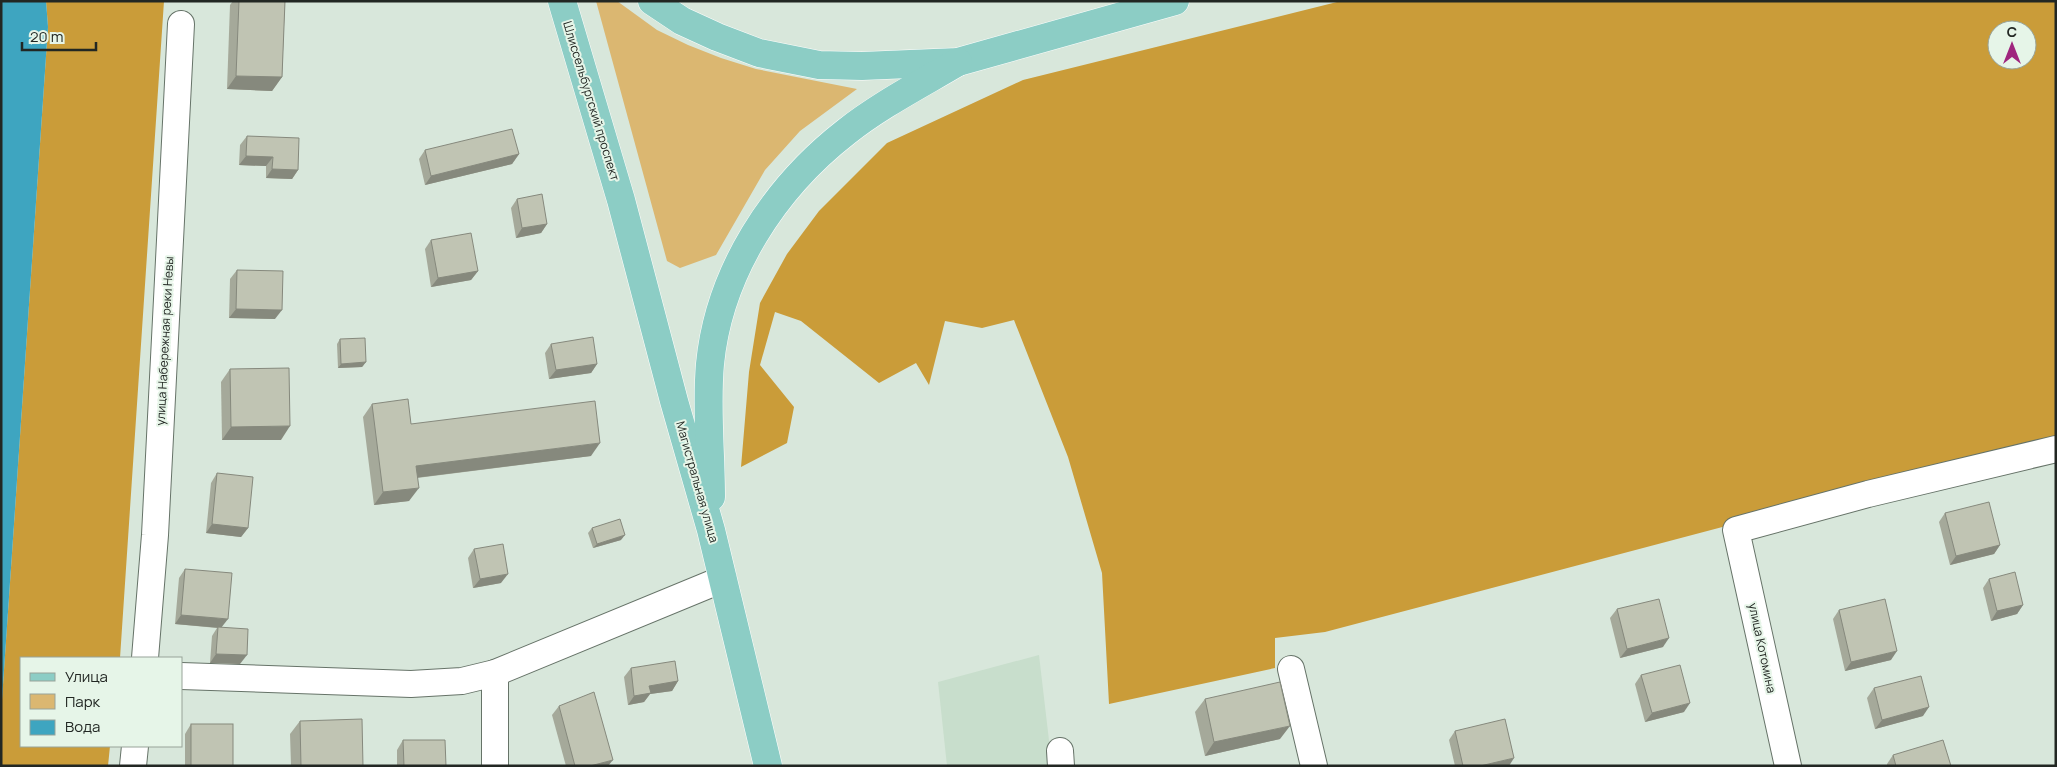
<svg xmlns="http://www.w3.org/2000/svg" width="2057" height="767" font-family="Manrope,sans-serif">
<rect width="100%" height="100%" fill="#d8e7db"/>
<path fill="#c8decc" d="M1039 655 1052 766H947L938 682Z"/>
<path fill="#dbb771" d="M596 1H617L657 30 688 45 721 58 756 69 857 89 800 131 765 170 716 255 680 268 667 261Z"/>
<g fill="#ca9c39" fill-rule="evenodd">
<path d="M46 1H164L120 658H21V746H110L108 766H1V714L48 27Z"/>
<path d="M1341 1H2056V439L1325 632 1275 638V668L1109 704 1102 573 1068 457 1014 320 982 328 945 321 929 385 916 363 879 383 801 321 775 312 760 365 794 407 787 443 741 467 749 372 760 303 787 254 819 211 887 143 1023 80ZM1997 30H2027V60H1997Z"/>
</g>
<path fill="#3ea5c0" d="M1 1H46L48 27 1 714Z"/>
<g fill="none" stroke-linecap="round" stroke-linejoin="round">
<defs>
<g id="minor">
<path d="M145 658 155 535 181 24"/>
<path d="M1291 669 1314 766"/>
<path d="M495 673V766"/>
<path d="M181 676 411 684 462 681 495 673 723 579"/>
<path d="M1060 751 1061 766"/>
<path d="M133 766 135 746"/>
<path d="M1788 766 1736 530 1868 494 2056 449"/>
</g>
<g id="primary">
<path d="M562 1 621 200 674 401 711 530 768 766"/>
<path d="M652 1 682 21 717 37 759 53 819 65 862 66 958 62 1175 1"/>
<path d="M711 497C711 453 706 408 710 364 719 272 774 188 846 132 880 105 921 84 958 62"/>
</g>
</defs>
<use href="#minor" stroke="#667368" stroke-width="28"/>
<use href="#primary" stroke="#fff" stroke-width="29"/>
<use href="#minor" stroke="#fff" stroke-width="26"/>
<use href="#primary" stroke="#8ccdc5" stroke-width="28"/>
</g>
<g fill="#a5a99a">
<path d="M233 1H285L282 77 272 91 227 89 230 5Z"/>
<path d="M247 136 298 170 292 179 266 178V166L239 165 240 145Z"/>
<path d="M425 150 519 154 512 164 425 185 419 159Z"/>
<path d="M517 199 547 224 541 233 516 238 511 208Z"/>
<path d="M431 240 478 271 471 280 431 287 425 249Z"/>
<path d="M237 270 275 319 229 318 230 279Z"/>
<path d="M340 339 366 362 362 367 338 368 337 344Z"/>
<path d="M551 344 597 364 591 373 549 379 545 353Z"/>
<path d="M230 369 281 440H222L221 382Z"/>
<path d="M372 404 411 424 591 456 417 478 409 501 374 505 363 417Z"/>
<path d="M217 473 248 528 241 537 206 533 211 483Z"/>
<path d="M1945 513 2000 545 1994 554 1950 565 1939 522Z"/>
<path d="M592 528 621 540 593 548 588 533Z"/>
<path d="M474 549 501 583 473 588 468 558Z"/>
<path d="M185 569 222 628 240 664 210 663 212 636 217 628 175 624 179 578Z"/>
<path d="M1989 579 2023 605 2017 614 1991 621 1983 588Z"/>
<path d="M1617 609 1663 647 1620 658 1610 618Z"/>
<path d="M1839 610 1891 660 1845 671 1833 619Z"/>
<path d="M631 668 678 681 672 691 650 694 644 702 628 705 624 677Z"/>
<path d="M1641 675 1684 712 1645 722 1635 684Z"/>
<path d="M1874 688 1923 716 1875 729 1867 698Z"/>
<path d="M1205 699 1280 739 1205 756 1195 712Z"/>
<path d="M559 706 608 766H566L552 715Z"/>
<path d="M300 721 363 766H291L290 734Z"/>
<path d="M191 724 233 766H185V734Z"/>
<path d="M1455 731 1509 766H1455L1449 740Z"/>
<path d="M403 740 446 766H397V750Z"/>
<path d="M1893 755 1951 766H1887V764Z"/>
</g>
<g fill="#86897d">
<path d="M236 76 282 77 272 91 227 89Z"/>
<path d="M519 154 512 164 425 185 431 176Z"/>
<path d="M246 156 273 157 266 166 239 165Z"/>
<path d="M272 169 298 170 292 179 266 178Z"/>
<path d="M547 224 541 233 516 238 522 228Z"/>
<path d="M478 271 471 280 431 287 438 278Z"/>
<path d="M236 309 282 310 275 319 229 318Z"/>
<path d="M366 362 362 367 338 368 341 364Z"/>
<path d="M597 364 591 373 549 379 556 370Z"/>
<path d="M290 426 281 440H222L231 427Z"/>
<path d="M600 443 591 456 406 479 416 466Z"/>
<path d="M419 488 409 501 374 505 383 492Z"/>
<path d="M212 524 248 528 241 537 206 533Z"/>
<path d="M625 535 621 540 593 548 597 544Z"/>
<path d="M2000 545 1994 554 1950 565 1956 556Z"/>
<path d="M508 574 501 583 473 588 480 579Z"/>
<path d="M2023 605 2017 614 1991 621 1997 611Z"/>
<path d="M181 615 228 619 221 628 175 624Z"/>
<path d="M1669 638 1663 647 1620 658 1627 649Z"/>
<path d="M1897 651 1891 660 1845 671 1851 662Z"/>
<path d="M216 654 247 655 240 664 210 663Z"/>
<path d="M678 681 672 691 650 694 644 702 628 705 634 696 649 686Z"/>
<path d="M1690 703 1684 712 1645 722 1652 713Z"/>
<path d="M1929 707 1923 716 1875 729 1882 720Z"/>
<path d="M1290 726 1280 739 1205 756 1214 742Z"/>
<path d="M1514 758 1509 766H1480Z"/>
<path d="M613 760 608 766H590Z"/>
</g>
<g fill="#c0c4b3" stroke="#86897d">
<path d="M239 1H285L282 77 236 76Z"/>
<path d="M512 129 519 154 431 176 425 150Z"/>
<path d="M247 136 299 138 298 170 272 169 273 157 246 156Z"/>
<path d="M542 194 547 224 522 228 517 199Z"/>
<path d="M471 233 478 271 438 278 431 240Z"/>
<path d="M237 270 283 271 282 310 236 309Z"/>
<path d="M593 337 597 364 556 370 551 344Z"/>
<path d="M365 338 366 362 341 364 340 339Z"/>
<path d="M289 368 290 426 231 427 230 369Z"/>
<path d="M408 399 411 424 595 401 600 443 416 466 419 488 383 492 372 404Z"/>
<path d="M217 473 253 477 248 528 212 524Z"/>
<path d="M1989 502 2000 545 1956 556 1945 513Z"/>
<path d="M620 519 625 535 597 544 592 528Z"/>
<path d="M503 544 508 574 480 579 474 549Z"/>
<path d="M185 569 232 573 228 619 181 615Z"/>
<path d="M2015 572 2023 605 1997 611 1989 579Z"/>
<path d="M1659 599 1669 638 1627 649 1617 609Z"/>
<path d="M1885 599 1897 651 1851 662 1839 610Z"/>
<path d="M218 627 248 629 247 655 216 654Z"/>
<path d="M675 661 678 681 649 686 651 693 634 696 631 668Z"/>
<path d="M1680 665 1690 703 1652 713 1641 675Z"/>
<path d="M1921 676 1929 707 1882 720 1874 688Z"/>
<path d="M1280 682 1290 726 1214 742 1205 699Z"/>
<path d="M594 692 613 760 590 766H575L559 706Z"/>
<path d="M362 719 363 766H301L300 721Z"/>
<path d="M1505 719 1514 758 1480 766H1463L1455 731Z"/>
<rect x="191" y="724" width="42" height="42"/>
<path d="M403 740H445L446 766H404Z"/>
<path d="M1943 740 1951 766H1896L1893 755Z"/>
</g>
<g text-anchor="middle" stroke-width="4" stroke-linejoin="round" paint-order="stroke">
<g font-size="12" fill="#222723" stroke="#e6f5e8">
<text transform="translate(591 101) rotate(73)" y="4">Шлиссельбургский проспект</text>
<text transform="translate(165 341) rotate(-87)" y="4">улица Набережная реки Невы</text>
<text transform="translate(697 482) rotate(74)" y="4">Магистральная улица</text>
<text transform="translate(1762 648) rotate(78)" y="4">улица Котомина</text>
</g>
</g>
<rect width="2057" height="767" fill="none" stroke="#222723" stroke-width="5"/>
<rect x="20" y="657" width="162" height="90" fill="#e6f5e8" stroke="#98a399"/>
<rect x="30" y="673" width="25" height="8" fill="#8ccdc5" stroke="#98a399"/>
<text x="65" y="682" font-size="15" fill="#222723">Улица</text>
<rect x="30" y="694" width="25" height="15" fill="#dbb771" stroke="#98a399"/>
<text x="65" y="707" font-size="15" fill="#222723">Парк</text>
<rect x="30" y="720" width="25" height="15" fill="#3ea5c0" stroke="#98a399"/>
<text x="65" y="732" font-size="15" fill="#222723">Вода</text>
<g transform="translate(2012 45)"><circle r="24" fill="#e6f5e8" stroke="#98a399"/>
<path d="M0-4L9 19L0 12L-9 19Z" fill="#9f267e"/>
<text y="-8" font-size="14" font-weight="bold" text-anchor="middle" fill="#222723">С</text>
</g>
<path d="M22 42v8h74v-8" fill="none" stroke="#222723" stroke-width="2.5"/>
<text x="30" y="42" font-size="15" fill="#222723" stroke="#e6f5e8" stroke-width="4" paint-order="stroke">20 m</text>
</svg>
